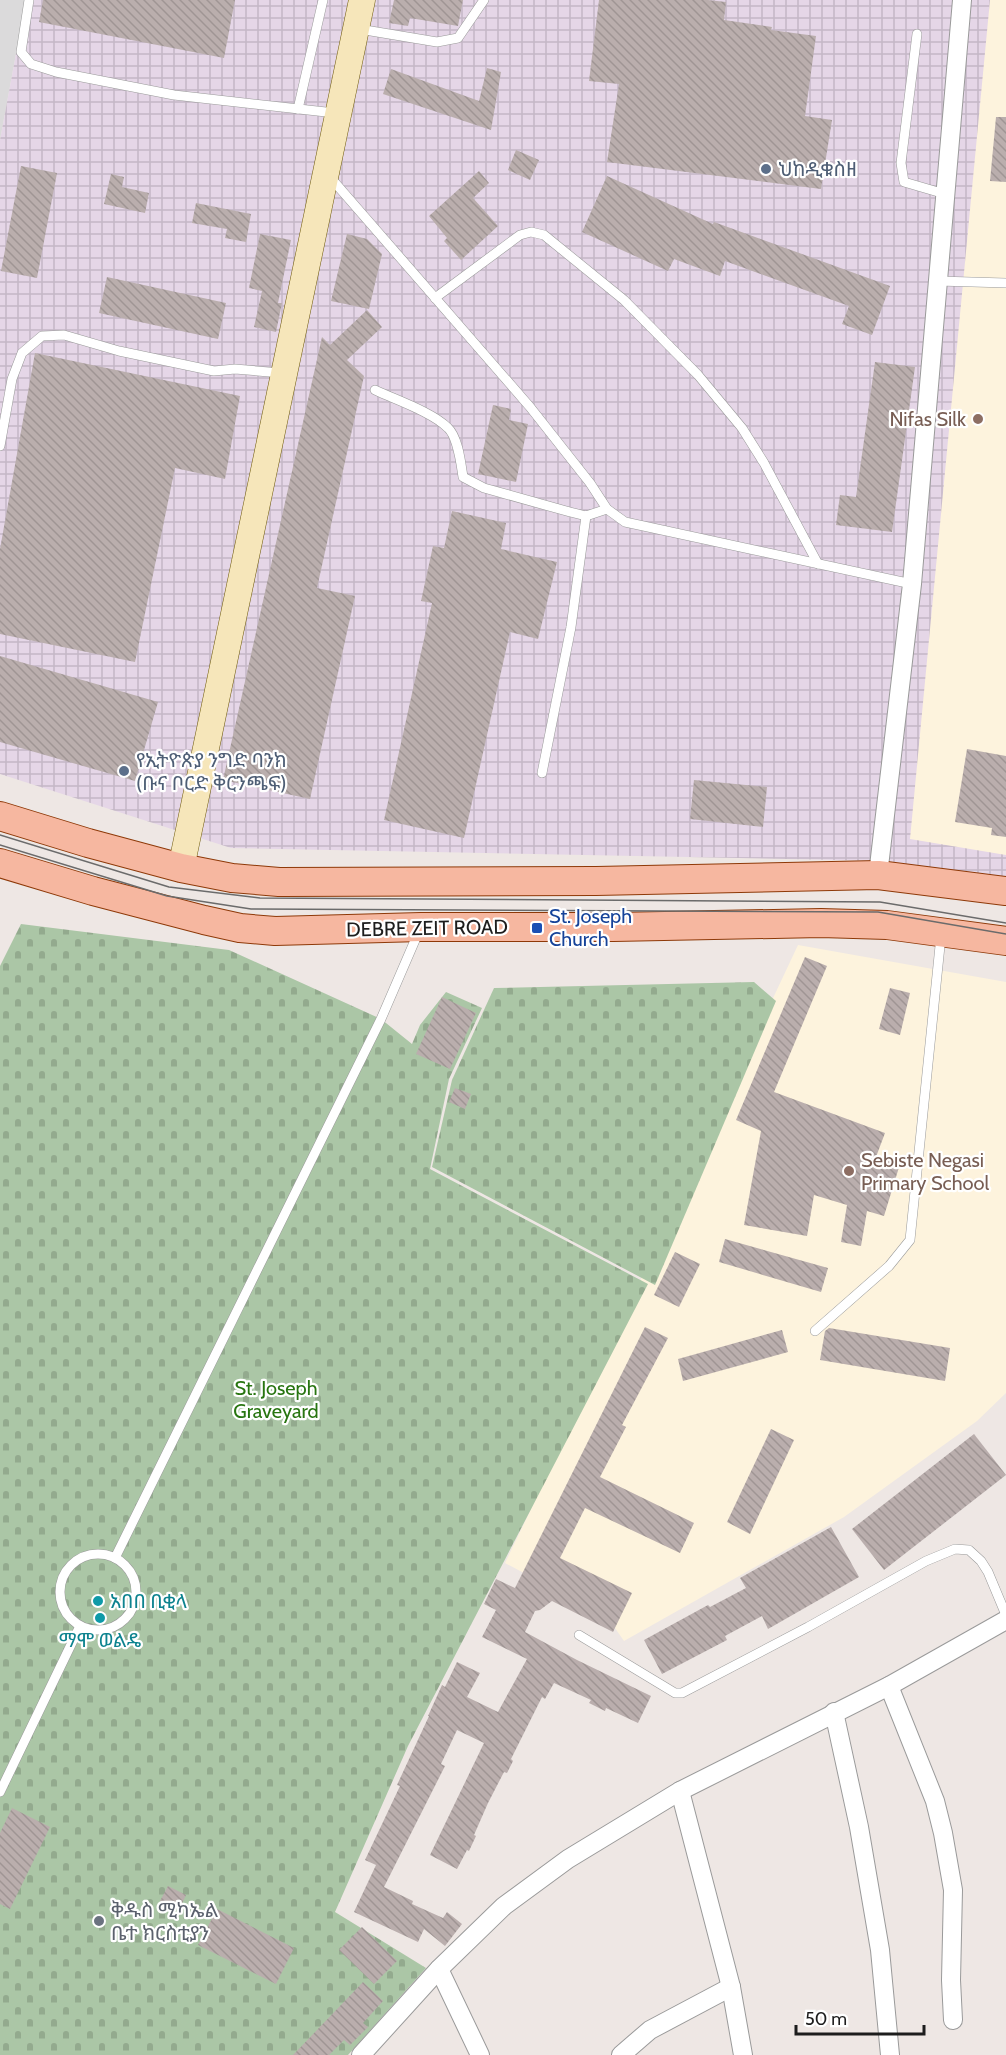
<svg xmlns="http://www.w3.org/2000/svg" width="1006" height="2055" font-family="Cabin,'Noto Sans Ethiopic',sans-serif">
<defs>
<pattern id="industrial-grid" width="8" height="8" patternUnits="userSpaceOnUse" patternTransform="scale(1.5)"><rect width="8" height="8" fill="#e5d6e7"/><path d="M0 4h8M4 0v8" fill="none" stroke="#c4b7c6"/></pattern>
<pattern id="cemetery-stones" width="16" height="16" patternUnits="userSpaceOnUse" patternTransform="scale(1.5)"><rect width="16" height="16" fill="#abc6a6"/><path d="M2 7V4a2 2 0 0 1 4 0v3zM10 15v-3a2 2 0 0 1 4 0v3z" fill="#93aa8e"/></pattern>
<pattern id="building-back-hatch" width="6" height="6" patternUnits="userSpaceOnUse" patternTransform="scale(1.5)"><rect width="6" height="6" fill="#baaead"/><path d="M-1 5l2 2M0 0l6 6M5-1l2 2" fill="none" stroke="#9f9594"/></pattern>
</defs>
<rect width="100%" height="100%" fill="#eee7e4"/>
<path fill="#dbdadb" d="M0 0H26L0 140Z"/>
<path fill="url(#industrial-grid)" d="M26 0H1006V879L887 861 231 848 0 774V140Z"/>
<g fill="#fdf3dd">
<path d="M990 0H1006V855L910 839Z"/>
<path d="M798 945 1006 982V1393L977 1421 844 1517 624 1641 608 1618 505 1563 603 1360Z"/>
</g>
<g fill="url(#cemetery-stones)">
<path d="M21 924 229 950 381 1019 412 1044 420 1025 446 992 482 1008 449 1079 430 1169 648 1284 408 1746 335 1912 426 1968 348 2055H0V966Z"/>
<path d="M754 982 776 1001 655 1285 432 1167 452 1080 494 988Z"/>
</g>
<g fill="url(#building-back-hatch)">
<path d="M43 0H235L224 58 39 22Z"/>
<path d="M394 0H463L458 26 410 18 408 26 389 23Z"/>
<path d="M599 0H708L726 2 724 20 772 27 771 30 816 36 805 116 832 120 821 189 607 162 619 84 589 81Z"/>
<path d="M487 68 501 72 491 130 383 94 391 69 479 101Z"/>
<path d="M996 117H1006V182L990 181Z"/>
<path d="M516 150 539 160 530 180 508 170Z"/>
<path d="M21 166 57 173 37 278 1 271Z"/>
<path d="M479 171 489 183 473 198 498 226 461 260 444 241 447 238 429 216Z"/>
<path d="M111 174 124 177 122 187 149 193 145 213 104 204Z"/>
<path d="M607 176 713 224 714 222 890 286 872 335 842 324 849 306 725 261 720 276 674 259 668 271 582 232Z"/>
<path d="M196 203 251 214 246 242 225 238 227 229 192 223Z"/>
<path d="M260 234 291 240 278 303H282L276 332 254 327 262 291 249 288Z"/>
<path d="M347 234 367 239 382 254 369 309 331 301Z"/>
<path d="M107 277 226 303 218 339 99 313Z"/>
<path d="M367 310 382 327 347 360 364 376 317 588 355 596 310 799 223 780 322 337 330 345Z"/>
<path d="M35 353 240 396 225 479 175 468 135 662 0 634V549Z"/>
<path d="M875 362 915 367 892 532 836 525 840 495 856 497Z"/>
<path d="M493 405 511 409 509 420 528 424 516 482 478 474Z"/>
<path d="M452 511 506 523 501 549 557 562 538 639 510 632 464 838 384 820 432 603 421 601 433 546 444 548Z"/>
<path d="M0 656 158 702 135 781 0 742Z"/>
<path d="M967 749 1006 756V837L991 835 992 828 955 822Z"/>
<path d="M694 780 767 787 763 827 690 819Z"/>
<path d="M805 957 827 966 774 1092 885 1133 876 1157 900 1164 884 1216 867 1211 861 1246 841 1242 847 1205 814 1195 807 1236 744 1225 761 1131 736 1120Z"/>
<path d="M890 988 910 993 900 1035 879 1029Z"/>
<path d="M442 997 476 1013 450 1069 416 1054Z"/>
<path d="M455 1088 471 1094 465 1109 449 1102Z"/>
<path d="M725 1239 828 1268 821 1292 719 1262Z"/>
<path d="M675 1252 700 1264 679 1307 654 1295Z"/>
<path d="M645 1327 668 1338 622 1425 626 1427 600 1477 694 1523 680 1553 585 1508 560 1558 632 1593 613 1632 552 1601 540 1610 535 1611 525 1632 577 1660 651 1696 638 1723 606 1708 605 1711 589 1703 591 1700 554 1683 545 1699 542 1697 511 1759 513 1761 507 1773 504 1772 488 1803 474 1835 476 1836 469 1851 467 1850 457 1869 430 1855 484 1743 457 1730 441 1764 445 1766 384 1887 413 1901 412 1904 443 1918 447 1912 462 1924 445 1946 424 1929 418 1942 354 1912 376 1865 365 1860 400 1786 397 1785 429 1716H428L442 1685 445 1687 457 1662 480 1673 467 1697 498 1712 527 1659 482 1637 496 1610 484 1604 496 1579 515 1588Z"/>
<path d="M829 1328 950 1348 945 1381 820 1360 825 1331Z"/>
<path d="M782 1330 788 1352 683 1381 678 1359Z"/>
<path d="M771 1429 794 1440 750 1534 727 1522Z"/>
<path d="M974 1434 1006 1475 884 1570 852 1529Z"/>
<path d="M831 1527 859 1577 768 1629 762 1616 725 1636 727 1640 662 1674 644 1640 708 1605 710 1607 746 1588 740 1578Z"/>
<path d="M12 1808 50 1827 10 1909 0 1904V1833Z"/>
<path d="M168 1886 186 1895 179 1910 160 1901Z"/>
<path d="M217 1909 294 1948 276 1984 198 1945Z"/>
<path d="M362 1927 397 1961 374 1984 339 1950Z"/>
<path d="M363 1982 383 2001 363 2023 368 2027 350 2045 344 2040 329 2055H293Z"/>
</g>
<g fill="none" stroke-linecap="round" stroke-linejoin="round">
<defs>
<g id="lane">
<path d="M29 0 21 52 31 64 56 72 174 95 335 113"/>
<path d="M359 29 437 42 458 38 484 0"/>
<path d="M917 34 901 163 904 182 945 194"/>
<path d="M298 109 323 0"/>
<path d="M330 177 530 407 590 483 607 509 625 522 912 584"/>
<path d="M938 281 1006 283"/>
<path d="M435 298 520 235 531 232 544 235 624 300 698 375 742 428 764 463 818 564"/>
<path d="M375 390C396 400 432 412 448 428 458 437 461 464 463 477L484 488 570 512 586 516 607 509"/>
<path d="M0 446 12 379 22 353 42 336 64 335 119 351 214 371 235 369 281 373"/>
<path d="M542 773 571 627 586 516"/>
<path d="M815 1331 889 1266 910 1240 941 936"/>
<circle cx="98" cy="1592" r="38"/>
<path d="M115 1558 381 1019 419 931"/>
<path d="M579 1635 675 1693H682L808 1627 926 1561 955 1549 969 1550 981 1561 988 1572 1006 1615"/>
<path d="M0 1792 80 1626"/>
</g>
<g id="street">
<path d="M878 875 912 584 962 0"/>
<path d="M889 1686 935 1801 943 1833 953 1890 951 1980 953 2020"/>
<path d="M834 1712 859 1827 880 1950 890 2055"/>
<path d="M680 1791 731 1987 743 2055"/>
<path d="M439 1969 480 2055"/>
<path d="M361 2055 439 1969 504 1906 568 1859 680 1791 889 1686 1006 1620"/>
<path d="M621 2055 650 2030 731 1987"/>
</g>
<path id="secondary" d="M181 868 362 0"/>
<g id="primary">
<path d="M0 816 88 843 181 868 232 878 279 882 596 881 878 875 1006 891"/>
<path d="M0 863 93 891 204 920 240 928 275 931 421 927H614L821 923 887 925 1006 941"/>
</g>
</defs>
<use href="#lane" stroke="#9a9a9a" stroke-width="10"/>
<use href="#street" stroke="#9a9a9a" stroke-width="20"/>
<use href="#secondary" stroke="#6e5a0b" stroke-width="27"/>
<use href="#primary" stroke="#8e3908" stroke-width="30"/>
<use href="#lane" stroke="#fff" stroke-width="9"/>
<use href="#street" stroke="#fff" stroke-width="18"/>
<use href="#secondary" stroke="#f6e6ba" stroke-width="26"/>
<use href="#primary" stroke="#f6b7a0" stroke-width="28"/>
<g stroke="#6b6b6b" stroke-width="1.5">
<path d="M0 835 169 887 260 898 880 902 1006 923"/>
<path d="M0 845 167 896 251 909 878 912 1006 934"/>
</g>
</g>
<g fill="#5c6f8a" stroke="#fff" stroke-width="2">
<circle cx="766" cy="169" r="6"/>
<circle cx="124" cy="771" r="6"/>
</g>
<g fill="#8d6e63" stroke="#fff" stroke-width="2">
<circle cx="978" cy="419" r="6"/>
<circle cx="849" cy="1171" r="6"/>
</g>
<rect fill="#1a4fb4" stroke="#fff" stroke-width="2" x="531" y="922" width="12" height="12" rx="3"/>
<g fill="#0f9aa8" stroke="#fff" stroke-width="2">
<circle cx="98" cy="1601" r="6"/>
<circle cx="100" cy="1618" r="6"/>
</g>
<circle fill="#6b7280" stroke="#fff" stroke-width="2" cx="99" cy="1921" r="6"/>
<g text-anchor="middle" stroke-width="4.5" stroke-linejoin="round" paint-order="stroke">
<g font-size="20" fill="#4e5e75" stroke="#fff" text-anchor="start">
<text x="778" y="176">ህከዲቁስዘ</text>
<text x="136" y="767">የኢትዮጵያ ንግድ ባንክ<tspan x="136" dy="23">(ቡና ቦርድ ቅርንጫፍ)</tspan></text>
</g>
<g font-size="20" fill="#785e54" stroke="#fff" text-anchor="end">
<text x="966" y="426">Nifas Silk</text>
<text x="861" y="1167" text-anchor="start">Sebiste Negasi<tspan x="861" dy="23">Primary School</tspan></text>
</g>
<g font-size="20" fill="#164399" stroke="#fff" text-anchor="start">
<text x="549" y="923">St. Joseph<tspan x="549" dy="23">Church</tspan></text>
</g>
<g font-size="20" fill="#1d1d1d" stroke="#fff">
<text transform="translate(427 928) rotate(-1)" y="7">DEBRE ZEIT ROAD</text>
</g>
<g font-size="20" fill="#287511" stroke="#fff">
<text x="276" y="1395">St. Joseph<tspan x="276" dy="23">Graveyard</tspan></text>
</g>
<g font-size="20" fill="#0d838f" stroke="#fff" text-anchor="start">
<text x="110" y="1608">አበበ ቢቂላ</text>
<text x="100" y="1647" text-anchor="middle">ማሞ ወልዴ</text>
</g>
<g font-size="20" fill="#5b616d" stroke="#fff" text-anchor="start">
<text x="111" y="1917">ቅዱስ ሚካኤል<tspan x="111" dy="23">ቤተ ክርስቲያን</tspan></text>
</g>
</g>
<path d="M796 2025v9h128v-9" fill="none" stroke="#1d1d1d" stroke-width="3"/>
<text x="805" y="2025" font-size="18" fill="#1d1d1d" stroke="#ffffff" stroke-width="4.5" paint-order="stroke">50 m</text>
</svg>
